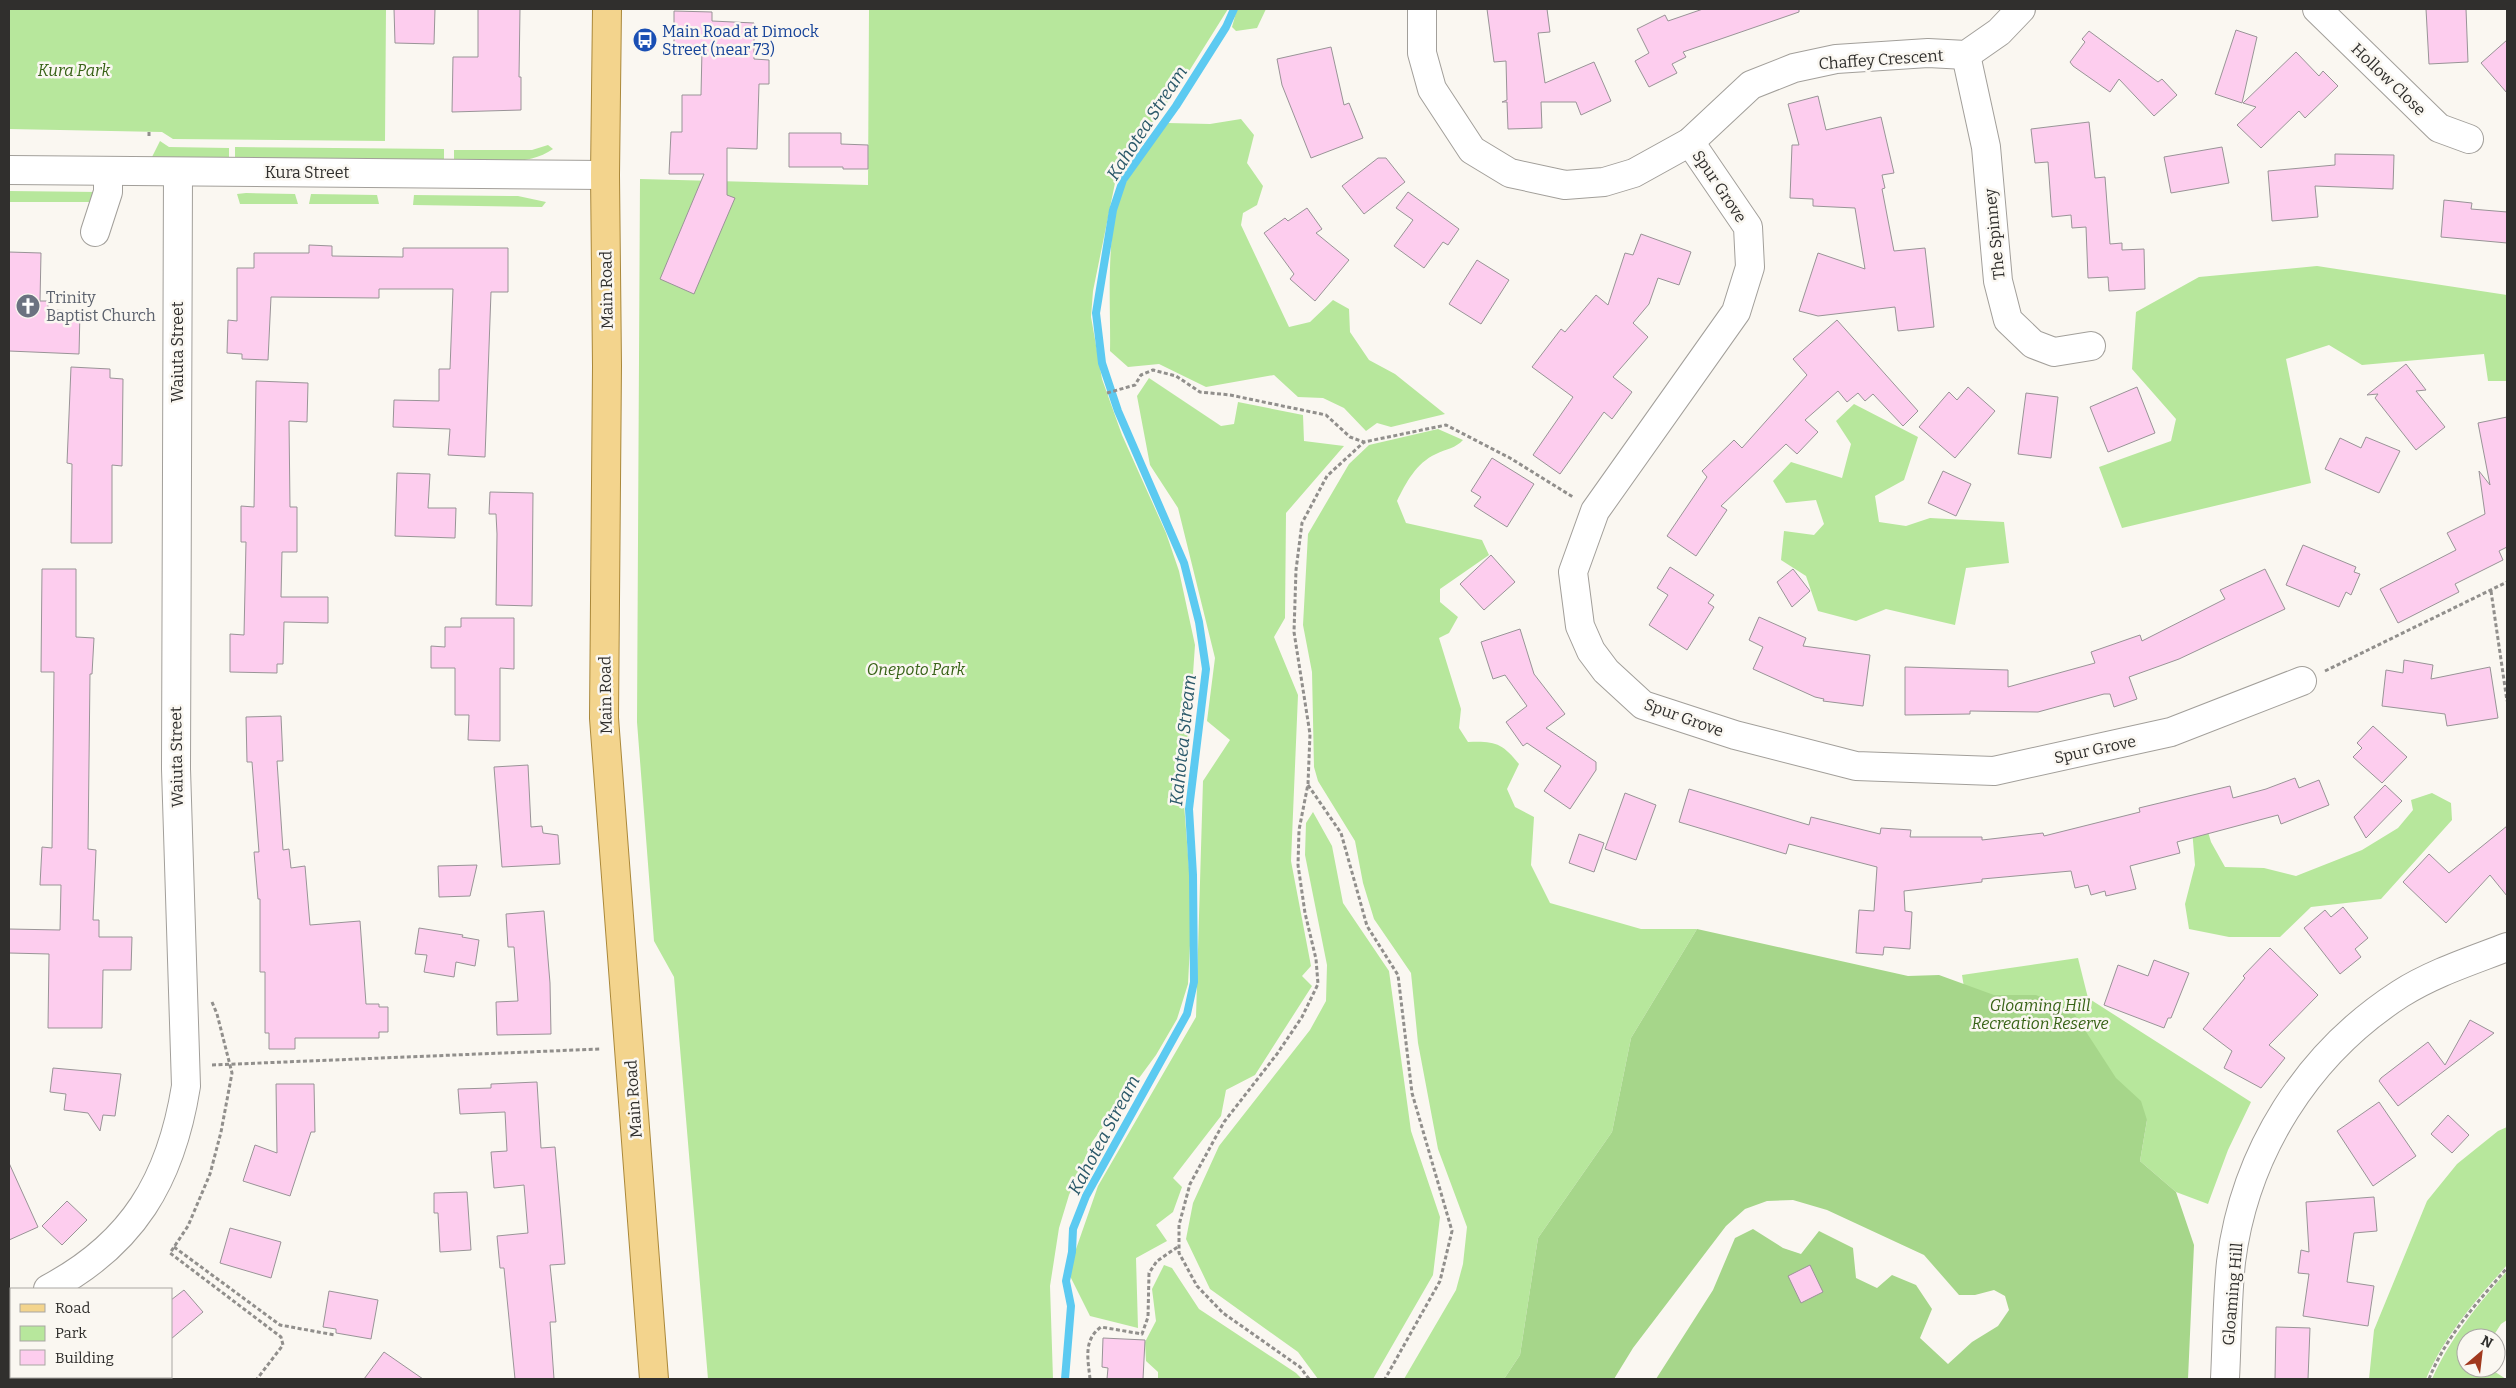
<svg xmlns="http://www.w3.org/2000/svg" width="2516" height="1388" font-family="Bitter,serif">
<rect width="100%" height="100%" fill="#faf7f1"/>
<g fill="#b7e79c">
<path d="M9 9H386L385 141 173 139 162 132 9 129Z"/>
<path d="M869 9H1228L1186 76 1131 154 1115 183 1093 291 1091 317 1102 379 1122 435 1166 533 1179 571 1195 645 1184 804 1192 906 1188 984 1177 1019 1156 1055 1092 1142 1069 1195 1059 1228 1050 1286 1053 1379H708L674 977 654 941 637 722 640 179 868 185Z"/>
<path d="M1237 9H1266L1257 28 1236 31 1232 27Z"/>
<path d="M1241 119 1254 135 1247 163 1263 186 1257 205 1243 213 1241 225 1289 327 1310 322 1333 300 1349 309 1350 332 1369 360 1395 374 1445 414 1391 427 1377 423 1366 431 1344 408 1323 398 1298 397 1274 375 1206 387 1159 364 1128 367 1110 351C1111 305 1104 221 1126 182 1137 161 1154 142 1168 123L1210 124Z"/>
<path d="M160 141 169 147 229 148V159H151Z"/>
<path d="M548 145 553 149C526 168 485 161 454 160V150H532Z"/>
<path d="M235 147 444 149V160L235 159Z"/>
<path d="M9 191 99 192 97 202H9Z"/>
<path d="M246 193 295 194 298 204H240L237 194Z"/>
<path d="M311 194 377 195 379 204H309Z"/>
<path d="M414 195 518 196 546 202 542 207 413 205Z"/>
<path d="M2317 266 2507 295V381H2488L2484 354 2362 365 2329 345 2286 359 2311 483 2122 528 2099 467 2171 441 2176 419 2132 369 2136 312 2199 277Z"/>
<path d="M1149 378 1221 426 1234 424 1238 402 1303 415 1304 441 1344 446 1286 513 1285 618 1274 637 1298 695 1291 861 1311 966 1302 976 1312 986 1255 1075 1226 1090 1221 1116 1173 1178 1182 1187 1173 1212 1156 1225 1167 1241 1136 1258 1138 1328 1090 1316 1068 1272 1098 1186 1196 1017 1203 781 1230 740 1207 721 1215 658 1178 508 1150 465 1137 396Z"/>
<path d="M1854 404 1918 437 1904 480 1875 496 1879 522 1906 526 1930 518 2004 522 2009 563 1966 568 1955 625 1886 609 1856 621 1818 611 1806 576 1781 560 1784 531 1814 535 1824 524 1816 500 1786 503 1773 481 1791 462 1842 478 1851 444 1836 421Z"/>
<path d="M1438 429 1463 440C1456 448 1446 449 1436 454 1416 463 1406 483 1397 501L1406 523 1482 540 1489 555 1440 589V602L1458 617 1449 633 1439 638 1461 709 1459 728 1468 742C1495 741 1502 743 1519 764L1507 789 1515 807 1534 817 1531 865 1550 903 1641 929H1697L1631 1038 1612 1132 1538 1238 1520 1355 1504 1379H1404L1456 1290 1463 1264 1467 1227 1438 1149 1418 1043 1411 973 1374 919 1363 883 1355 841 1318 781 1314 767 1312 672 1303 625 1308 534 1349 464 1369 445Z"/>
<path d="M2432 793 2451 803 2452 820 2381 899 2311 907 2280 937H2229L2189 929 2185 904 2195 865 2191 817 2203 815 2211 842 2225 867 2264 868 2296 876 2362 850 2398 828 2413 810 2411 800Z"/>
<path d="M1313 812 1332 846 1343 903 1389 971 1411 1131 1440 1217 1433 1275 1373 1379H1318L1298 1352 1210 1289 1186 1239 1193 1203 1219 1146 1310 1030 1326 1001 1327 965 1305 855 1306 823Z"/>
<path d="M2078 958 2088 998 2251 1102 2228 1150 2208 1204 2176 1192 2140 1161 2147 1120 1975 1054 1962 975Z"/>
<path d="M2507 1127V1265C2475 1301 2445 1335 2426 1379H2369L2374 1330 2427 1201 2457 1164 2498 1131Z"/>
<path d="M1164 1265 1172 1268 1199 1309 1296 1373 1302 1379H1158V1372L1146 1361 1145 1342 1156 1321 1152 1289Z"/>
<path d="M2507 1271V1320L2501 1324 2492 1338H2466V1368H2489L2506 1379H2432C2450 1338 2478 1305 2507 1271Z"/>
</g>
<path fill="#a6d68a" d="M1697 929 1908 976 1939 975 1994 995H2036L2072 1010 2116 1078 2141 1101 2147 1120 2140 1161 2176 1192 2194 1245 2188 1379H1656L1713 1290 1735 1238 1753 1229 1783 1248 1801 1254 1819 1231 1853 1248 1856 1278 1877 1288 1892 1275 1916 1285 1932 1309 1920 1338 1948 1364 1972 1342 1998 1326 2009 1310 2005 1296 1994 1290 1975 1295H1959L1924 1255 1827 1210 1793 1200 1767 1201 1745 1209 1726 1226 1633 1348 1614 1379H1504L1520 1355 1538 1238 1612 1132 1631 1038Z"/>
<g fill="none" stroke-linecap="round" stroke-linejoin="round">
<path stroke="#5ccaf1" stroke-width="8" d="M1065 1379 1071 1306 1066 1281 1072 1252 1073 1229 1086 1196 1187 1014 1194 982 1193 875 1189 809 1206 669 1199 622 1184 563 1118 411 1102 363 1096 313 1113 210 1123 180 1176 106 1226 27 1234 9"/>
</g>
<g fill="#fdcdee" stroke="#999497">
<path d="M394 9H435L434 44 395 43Z"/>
<path d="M478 9H520L519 77H521V110L452 112 453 57H478Z"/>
<path d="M1487 9H1547L1550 32 1538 33 1545 83 1594 62 1611 101 1581 115 1576 102H1541L1542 128 1508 129 1507 102H1502L1507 100 1506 61 1494 62Z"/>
<path d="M1703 9H1799V12L1683 52 1686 57 1672 64 1677 73 1649 87 1635 61 1649 53 1637 29 1665 15 1668 21Z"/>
<path d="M2426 9H2466L2468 62 2429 64Z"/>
<path d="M674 11 712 12V21L754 23V59L769 60V84H759L757 149 727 148V195L735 198 694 294 660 279 704 174H669L671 132H682V95H701L702 50H674Z"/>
<path d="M2236 30 2257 37 2242 103 2215 94Z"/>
<path d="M2089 31 2158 82 2162 79 2177 95 2154 116 2119 79 2110 92 2073 66 2070 62 2085 42 2082 39Z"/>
<path d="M2507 40V93L2481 63Z"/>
<path d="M1331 47 1344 105 1349 103 1363 138 1311 158 1282 85 1277 59Z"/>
<path d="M2296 52 2319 76 2323 71 2338 86 2305 118 2299 111 2261 148 2237 125 2256 107 2243 103Z"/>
<path d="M1818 96 1826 130 1881 117 1894 173 1882 175 1885 188 1882 189 1894 251 1925 248 1934 327 1898 331 1895 307 1818 316 1799 311 1818 253 1865 269 1855 208 1813 206V199L1790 198 1792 145H1799L1788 104Z"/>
<path d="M2089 122 2095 178 2105 177 2110 244 2122 243V250L2144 249 2145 289 2109 291 2108 277 2088 278 2086 227 2072 228 2071 215 2052 217 2048 162 2035 163 2031 129Z"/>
<path d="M789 133H841V144L868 145V169H843V167H789Z"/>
<path d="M2222 147 2229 183 2171 193 2164 157Z"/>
<path d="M2335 154 2394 155 2393 189 2315 186 2318 217 2272 221 2268 171 2335 165Z"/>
<path d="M1378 158H1386L1405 182 1364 214 1342 186Z"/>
<path d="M1408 192 1459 229 1448 245 1443 242 1424 268 1394 246 1413 220 1396 208Z"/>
<path d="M2444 200 2472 203 2471 209 2507 212V243L2441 237Z"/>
<path d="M1307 208 1322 229 1316 233 1349 260 1315 301 1290 279 1294 274 1264 233 1285 218 1288 221Z"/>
<path d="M1641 234 1691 252 1679 285 1658 278 1649 304 1633 323 1648 337 1613 377 1632 392 1612 419 1604 412 1560 474 1533 455 1573 397 1532 367 1561 329 1565 332 1596 295 1608 305 1625 253 1633 255Z"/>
<path d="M309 245 332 246V256L403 257V248H508V292H491L485 457 448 455 450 429 393 427 394 400 439 401V369H450L453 289H379V298L271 297 268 360 242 359V354L227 353 228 320 237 321V268H254V253H309Z"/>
<path d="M9 252 41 253 40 301H48V310L80 311 79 354 9 351Z"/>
<path d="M1477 260 1509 280 1481 324 1449 304Z"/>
<path d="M1837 320 1918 411 1903 426 1873 394 1865 401 1858 393 1847 402 1838 391 1805 420 1818 432 1797 454 1786 444 1721 506 1727 510 1696 556 1667 536 1707 477 1702 471 1734 440 1742 448 1807 375 1793 359Z"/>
<path d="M2406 364 2426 390 2416 391 2445 427 2416 450 2375 398 2378 394 2367 395Z"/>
<path d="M71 367 110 369V378L123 379 122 466 112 465V543H71L72 464 67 463Z"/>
<path d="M256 381 308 383 307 422 289 421 290 507H297V552H282L281 597H328V623L284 622 283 664H277V673L230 672V634L244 635 246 542H241V506L254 507Z"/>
<path d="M1968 387 1995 411 1955 458 1919 427 1949 392 1957 400Z"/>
<path d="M2137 387 2155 433 2108 452 2090 407Z"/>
<path d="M2026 393 2058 397 2051 458 2018 454Z"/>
<path d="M2507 417V547L2499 551 2503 560 2455 584 2459 592 2398 623 2380 589 2456 550 2447 533 2485 514 2479 471 2490 485 2478 423Z"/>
<path d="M2366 437 2400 451 2379 493 2325 469 2340 438 2361 448Z"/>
<path d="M1492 458 1534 484 1507 527 1474 506 1481 497 1471 491Z"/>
<path d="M1943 471 1971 484 1956 516 1928 503Z"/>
<path d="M397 473 430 474 428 508H456L455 538 395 536Z"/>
<path d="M490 492 533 493 532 606 496 605 497 534 496 514H489Z"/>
<path d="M2303 545 2356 567 2354 572 2360 574 2351 595 2346 592 2339 607 2286 585Z"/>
<path d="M1491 555 1515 582 1484 610 1460 584Z"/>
<path d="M1670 567 1714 595 1708 603 1714 607 1687 650 1649 625 1668 595 1657 588Z"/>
<path d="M42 569H76V637L94 638 92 674H90L88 849 96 850 93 920H99V937H132L131 970H103L102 1028H48L49 954 9 953V929L60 930 61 885H40L42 847 52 848 54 672H41Z"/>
<path d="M1793 569 1810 591 1792 607 1777 582Z"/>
<path d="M2265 569 2285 609 2179 659 2129 677 2137 699 2114 707 2110 694H2104L2038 712 1970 711V714L1905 715V667L2008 670V687L2095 663 2091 652 2140 635 2142 641 2225 599 2220 590Z"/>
<path d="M1759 617 1806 638 1803 646 1870 655 1863 706 1823 701 1824 699 1815 697 1753 669 1763 647 1749 640Z"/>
<path d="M461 618H514V669L500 668V741L468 740 469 715H455V668H431V646L445 647V627H461Z"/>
<path d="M1520 629 1534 674 1565 714 1546 728 1596 762V770L1570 809 1544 791 1561 766 1527 743 1523 746 1506 722 1527 706 1505 675 1493 679 1481 642Z"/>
<path d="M2404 660 2433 665 2431 679 2490 667 2498 718 2447 726 2445 714 2382 706 2386 670 2403 673Z"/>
<path d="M281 716 283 761H277L283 850 289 849 291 868 305 866 310 925 360 921 366 1004H379V1007H388V1032H379V1038H295V1049H269V1033H265V972H260V899H258L254 852H259L252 762H247L246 717Z"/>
<path d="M2373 726 2407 757 2382 783 2353 757 2362 748 2357 743Z"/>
<path d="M528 765 531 827 542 826 543 833 558 835 560 864 502 867 494 767Z"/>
<path d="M2295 778 2299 788 2319 780 2329 805 2281 824 2278 815 2177 842 2180 853 2130 866 2136 889 2106 896 2105 891 2091 895 2088 885 2075 888 2071 871 1982 879V882L1904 891 1905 911 1912 912 1910 949 1884 947 1883 955 1856 953 1859 910 1874 911 1877 867 1789 844 1786 854 1679 822 1689 789 1809 825 1811 817 1880 834 1881 828 1911 830 1910 837H1982V840L2043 833 2044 836 2140 812 2139 808 2230 786 2233 798 2266 789Z"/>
<path d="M2385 785 2402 801 2366 838 2354 817Z"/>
<path d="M1625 793 1656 805 1636 860 1605 849Z"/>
<path d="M2507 826V896L2490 875 2446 923 2403 882 2429 854 2449 873Z"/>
<path d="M1579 834 1604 843 1594 872 1569 863Z"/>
<path d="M477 865 470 896 439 897 438 866Z"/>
<path d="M2343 907 2368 938 2355 949 2361 957 2340 974 2304 928 2325 910 2331 917Z"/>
<path d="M544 911 550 983 551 1034 497 1035 496 1002 518 1001 514 947H508L506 914Z"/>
<path d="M419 928 463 935 462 937 479 940 475 966 456 962 454 977 424 972 427 955 415 954Z"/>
<path d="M2270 948 2318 995 2269 1045 2285 1058 2261 1088 2224 1068 2232 1051 2203 1029 2245 978 2243 976Z"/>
<path d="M2154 960 2189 973 2171 1018H2168L2164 1028 2104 1005 2118 965 2148 976Z"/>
<path d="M2470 1020 2494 1033 2398 1106 2379 1081 2381 1078 2428 1042 2445 1065Z"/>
<path d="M53 1068 121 1074 115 1116 103 1115 100 1131 88 1113 64 1110 66 1094 50 1092Z"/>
<path d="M537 1082 541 1148 555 1147 565 1264 550 1265 556 1322H550L554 1379H515L504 1268H500L497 1236 528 1233 524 1185 494 1188 491 1152 507 1151 505 1112 460 1114 458 1089 491 1088V1084Z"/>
<path d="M276 1084H314L315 1132H311L290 1196 243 1181 255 1145 277 1153Z"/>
<path d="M2379 1102 2416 1156 2373 1186 2337 1131Z"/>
<path d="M2448 1115 2469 1135 2452 1153 2431 1134Z"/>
<path d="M9 1163 38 1227 9 1240Z"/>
<path d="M467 1192 471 1250 440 1252 438 1213H434V1193Z"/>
<path d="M2374 1197 2377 1231 2354 1233 2347 1282 2374 1286 2368 1326 2303 1316 2309 1274 2298 1273 2301 1250 2309 1252 2306 1202Z"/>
<path d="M67 1201 87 1220 62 1245 42 1226Z"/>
<path d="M230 1228 281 1242 271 1278 220 1263Z"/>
<path d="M1810 1265 1823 1292 1801 1303 1788 1276Z"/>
<path d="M184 1290 203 1312 171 1339V1300Z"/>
<path d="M329 1291 378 1300 371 1339 336 1333V1329L323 1327Z"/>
<path d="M2276 1327 2310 1328 2308 1379H2275Z"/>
<path d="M1103 1338 1145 1340 1143 1379H1107L1108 1368 1102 1367Z"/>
<path d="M384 1352 423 1379H364Z"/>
</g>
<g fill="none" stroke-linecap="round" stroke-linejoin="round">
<defs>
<g id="minor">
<path d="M1422 9V53L1432 89 1472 150 1510 173 1565 185 1604 182 1634 173 1690 142 1751 85 1794 68 1836 59 1928 53 1966 55 1999 32 2021 9"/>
<path d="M2317 9 2439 128 2469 139"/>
<path d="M1966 55 1986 147 1998 281 2008 320 2033 344 2054 352 2091 346"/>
<path d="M1690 142 1748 227 1750 267 1736 312 1595 511 1573 572 1580 626 1591 651 1606 671 1643 705 1735 735 1856 766 1994 771 2171 732 2302 681"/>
<path d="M9 170 605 175"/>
<path d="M95 232 108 192V171"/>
<path d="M48 1289C133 1244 171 1180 186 1086L176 769 178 172"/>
<path d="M9 1305 11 1304"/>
<path d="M2225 1379C2227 1340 2227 1300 2231 1262 2245 1152 2307 1054 2400 994 2433 973 2471 961 2507 947"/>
</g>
<path id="major" d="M607 9 605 175 607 366 604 718 654 1379"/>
</defs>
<use href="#minor" stroke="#a29f9a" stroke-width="30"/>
<use href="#major" stroke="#aa883a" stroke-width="30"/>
<g stroke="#918f8c" stroke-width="3" stroke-dasharray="4 2.5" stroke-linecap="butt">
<path d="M149 132V136"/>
<path d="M1107 393 1135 385 1141 375 1153 370 1176 376 1200 392 1230 395 1326 415 1350 437 1364 442 1446 425 1510 458 1573 497"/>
<path d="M2491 591 2507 701"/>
<path d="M2325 671 2507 582"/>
<path d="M1308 785 1341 833 1367 926 1398 975 1412 1093 1452 1231 1440 1281 1385 1379"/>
<path d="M212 1002 217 1014 232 1073 221 1132 210 1174 188 1226 170 1253 281 1337 283 1345 257 1379"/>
<path d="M212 1065 600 1049"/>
<path d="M174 1247 280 1325 335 1335"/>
<path d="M1090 1379C1088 1359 1083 1340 1101 1327L1142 1334 1148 1317 1149 1273 1157 1261 1179 1246"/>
<path d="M1309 1379 1300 1367 1223 1313 1197 1286 1179 1253V1225L1190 1184 1224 1122 1277 1054 1302 1017 1318 984 1316 959 1305 913 1298 865 1299 830 1308 784 1310 734 1294 632 1296 570 1302 523 1327 476 1364 442"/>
<path d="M2429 1379C2446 1336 2477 1303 2507 1268"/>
</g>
<use href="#minor" stroke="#fff" stroke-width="28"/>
<use href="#major" stroke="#f3d48d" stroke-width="28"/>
</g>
<defs>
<symbol id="bus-disc" viewBox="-11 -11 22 22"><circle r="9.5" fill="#1a4fb4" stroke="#faf7f1"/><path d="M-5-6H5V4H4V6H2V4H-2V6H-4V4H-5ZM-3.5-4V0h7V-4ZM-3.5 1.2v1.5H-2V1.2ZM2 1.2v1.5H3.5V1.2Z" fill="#fff"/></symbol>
<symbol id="church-disc" viewBox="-11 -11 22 22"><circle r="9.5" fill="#6b7280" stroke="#faf7f1"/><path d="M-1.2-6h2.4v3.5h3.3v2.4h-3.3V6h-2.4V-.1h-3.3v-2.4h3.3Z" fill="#fff"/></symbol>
</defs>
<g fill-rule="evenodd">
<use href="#bus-disc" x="631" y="26" width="28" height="28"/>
<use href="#church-disc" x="14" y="292" width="28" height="28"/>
</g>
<g text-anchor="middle" stroke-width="5" stroke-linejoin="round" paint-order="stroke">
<g font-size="16" fill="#164399" stroke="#faf7f1" text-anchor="start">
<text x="662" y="37">Main Road at Dimock<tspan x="662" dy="18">Street (near 73)</tspan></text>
</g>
<g font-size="16" fill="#302f2d" stroke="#faf7f1">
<text transform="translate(1881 59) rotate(-4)" y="6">Chaffey Crescent</text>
<text transform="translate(2389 79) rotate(44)" y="6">Hollow Close</text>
<text x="307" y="178">Kura Street</text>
<text transform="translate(1720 186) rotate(56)" y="6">Spur Grove</text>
<text transform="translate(1994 234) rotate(-96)" y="6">The Spinney</text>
<text transform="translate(606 290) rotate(-91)" y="6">Main Road</text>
<text transform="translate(177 352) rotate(-90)" y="6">Waiuta Street</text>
<text transform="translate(605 695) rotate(-91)" y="6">Main Road</text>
<text transform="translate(1684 717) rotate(20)" y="6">Spur Grove</text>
<text transform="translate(2095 749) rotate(-12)" y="6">Spur Grove</text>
<text transform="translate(176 757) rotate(-91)" y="6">Waiuta Street</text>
<text transform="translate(633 1099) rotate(-94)" y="6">Main Road</text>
<text transform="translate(2232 1294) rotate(-85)" y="6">Gloaming Hill</text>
</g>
<g font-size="16" font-style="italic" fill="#376216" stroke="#faf7f1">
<text x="74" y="76">Kura Park</text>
<text x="916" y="675">Onepoto Park</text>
<text x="2040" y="1011">Gloaming Hill<tspan x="2040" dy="18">Recreation Reserve</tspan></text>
</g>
<g font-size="16" fill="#5b616d" stroke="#faf7f1" text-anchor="start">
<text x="46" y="303">Trinity<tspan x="46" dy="18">Baptist Church</tspan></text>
</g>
<g font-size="18" font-style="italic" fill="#2a5869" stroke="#faf7f1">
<text transform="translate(1147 123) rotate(-57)" y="6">Kahotea Stream</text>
<text transform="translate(1183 740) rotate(-84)" y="6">Kahotea Stream</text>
<text transform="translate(1104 1135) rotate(-62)" y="6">Kahotea Stream</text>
</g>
</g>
<rect width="2516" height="1388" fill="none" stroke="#302f2d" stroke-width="20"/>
<rect x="10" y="1288" width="162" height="90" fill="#faf7f1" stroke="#a9a7a3"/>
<rect x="20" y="1304" width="25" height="8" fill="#f3d48d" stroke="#a9a7a3"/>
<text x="55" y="1313" font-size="15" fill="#302f2d">Road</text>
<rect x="20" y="1326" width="25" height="15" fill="#b7e79c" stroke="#a9a7a3"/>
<text x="55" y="1338" font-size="15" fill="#302f2d">Park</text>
<rect x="20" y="1350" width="25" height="15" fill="#fdcdee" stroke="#a9a7a3"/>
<text x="55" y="1363" font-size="15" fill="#302f2d">Building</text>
<g transform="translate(2481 1353) rotate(28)"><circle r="24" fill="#faf7f1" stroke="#a9a7a3"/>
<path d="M0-4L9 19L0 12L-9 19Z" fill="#a1391e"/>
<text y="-8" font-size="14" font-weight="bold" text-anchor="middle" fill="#302f2d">N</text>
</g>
</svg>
